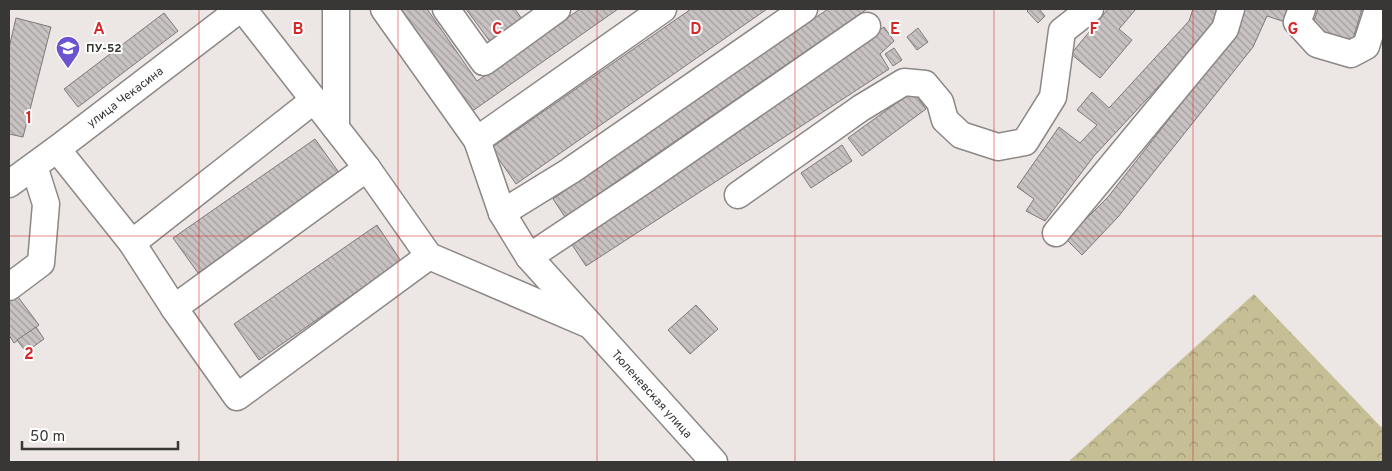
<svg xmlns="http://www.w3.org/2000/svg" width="1392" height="471" font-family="Overpass,sans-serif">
<defs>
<pattern id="forest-crowns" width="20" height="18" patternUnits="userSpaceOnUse" patternTransform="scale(1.25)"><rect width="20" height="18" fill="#c6bf95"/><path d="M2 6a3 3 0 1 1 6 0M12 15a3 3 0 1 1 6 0" fill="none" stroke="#a29c7a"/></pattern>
<pattern id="building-back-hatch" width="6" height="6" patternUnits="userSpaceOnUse" patternTransform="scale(1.25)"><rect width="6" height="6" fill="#c8c3c2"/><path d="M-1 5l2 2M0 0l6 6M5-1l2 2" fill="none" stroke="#a39f9e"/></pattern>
</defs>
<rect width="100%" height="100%" fill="#ece7e5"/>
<path fill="url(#forest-crowns)" d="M1254 294 1381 427 1383 426V462H1068Z"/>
<g fill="url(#building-back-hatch)" stroke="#7f7a7a">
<path d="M398 9H427L477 81 580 9H618L471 112Z"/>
<path d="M466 9H515L522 19 491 43Z"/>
<path d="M691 9H767L516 184 491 148Z"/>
<path d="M828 9H867L565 217 553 199Z"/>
<path d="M1029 9H1039L1045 16 1038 23 1027 11Z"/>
<path d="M1108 9H1136L1119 29 1132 40 1100 78 1071 54Z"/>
<path d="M1193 9H1217L1210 31 1094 156 1045 221 1026 211 1034 199 1017 187 1059 127 1080 143 1097 125 1077 110 1092 92 1109 108 1189 21Z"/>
<path d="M1244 9H1289L1285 22 1267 16 1253 47 1118 217 1082 255 1066 239 1108 197 1238 31Z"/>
<path d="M1318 9H1362L1352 42 1311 29Z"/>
<path d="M164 13 178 31 78 107 64 89Z"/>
<path d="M16 18 51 27 23 137 9 134V48Z"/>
<path d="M884 27 894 41 880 54 889 69 586 266 569 240Z"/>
<path d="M918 28 928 42 917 50 907 37Z"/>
<path d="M894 48 902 60 893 66 885 54Z"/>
<path d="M913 91 926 109 862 156 848 138Z"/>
<path d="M315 139 340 174 198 273 173 238Z"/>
<path d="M842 145 852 161 811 188 801 173Z"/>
<path d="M377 225 401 261 259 360 234 324Z"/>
<path d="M9 285 39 325 14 343 9 335Z"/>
<path d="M696 305 718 329 690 354 668 330Z"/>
<path d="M36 327 44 339 26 352 17 340Z"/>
</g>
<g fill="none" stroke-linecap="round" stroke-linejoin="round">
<defs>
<g id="minor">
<path d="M243 9 367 168 429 256 590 325"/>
<path d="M384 9 477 140 663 9"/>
<path d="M446 9 484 62 557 9"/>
<path d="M1302 9 1297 22 1317 44 1351 54 1366 46 1378 9"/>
<path d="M336 128V9"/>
<path d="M477 140 502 213 529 257 714 462"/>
<path d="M57 149 132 243 174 308 237 397 429 256"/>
<path d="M9 184 57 149 240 9"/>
<path d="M738 195 861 108 904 82 925 84 940 102 945 120 961 135 998 147 1025 142 1053 97 1062 31 1090 9"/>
<path d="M502 213 570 171 804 9"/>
<path d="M1056 233 1225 29 1231 9"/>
<path d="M132 243 314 100"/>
<path d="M529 257 646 179 867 26"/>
<path d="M9 287 41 263 46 204 34 166"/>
<path d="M174 308 367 168"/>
</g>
</defs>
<use href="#minor" stroke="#8c8886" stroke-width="29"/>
<use href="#minor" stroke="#fff" stroke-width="26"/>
</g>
<path fill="none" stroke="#d62828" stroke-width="1" stroke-opacity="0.55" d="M199 9V462M398 9V462M597 9V462M795 9V462M994 9V462M1193 9V462M9 236H1383"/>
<defs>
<symbol id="university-pin" viewBox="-11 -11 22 30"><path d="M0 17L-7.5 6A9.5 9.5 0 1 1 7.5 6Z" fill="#6b54ce" stroke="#fff"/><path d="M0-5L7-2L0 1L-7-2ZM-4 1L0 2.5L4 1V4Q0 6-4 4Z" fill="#fff"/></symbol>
</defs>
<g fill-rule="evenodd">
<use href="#university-pin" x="54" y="34" width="28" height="38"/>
</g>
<g text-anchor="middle" stroke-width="4" stroke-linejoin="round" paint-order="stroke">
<g font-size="12" font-weight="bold" fill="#393736" stroke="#fff" text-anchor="start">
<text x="86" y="52">ПУ-52</text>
</g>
<g font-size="12" fill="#393736" stroke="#fff">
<text transform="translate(125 97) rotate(-37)" y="4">улица Чекасина</text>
<text transform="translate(652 394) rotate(48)" y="4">Тюленевская улица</text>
</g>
</g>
<g font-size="16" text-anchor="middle" font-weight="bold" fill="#d62828" stroke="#fff" stroke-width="4" stroke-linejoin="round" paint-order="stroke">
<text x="99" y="34">A</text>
<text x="298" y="34">B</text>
<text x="497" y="34">C</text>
<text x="696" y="34">D</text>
<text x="895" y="34">E</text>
<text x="1094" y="34">F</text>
<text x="1293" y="34">G</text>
<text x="29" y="123">1</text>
<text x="29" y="359">2</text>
</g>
<rect width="1392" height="471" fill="none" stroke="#393736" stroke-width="20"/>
<path d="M22 441v8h156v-8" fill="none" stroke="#393736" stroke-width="2.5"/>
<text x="30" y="441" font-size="15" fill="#393736" stroke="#ffffff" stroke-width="4" paint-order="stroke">50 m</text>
</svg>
